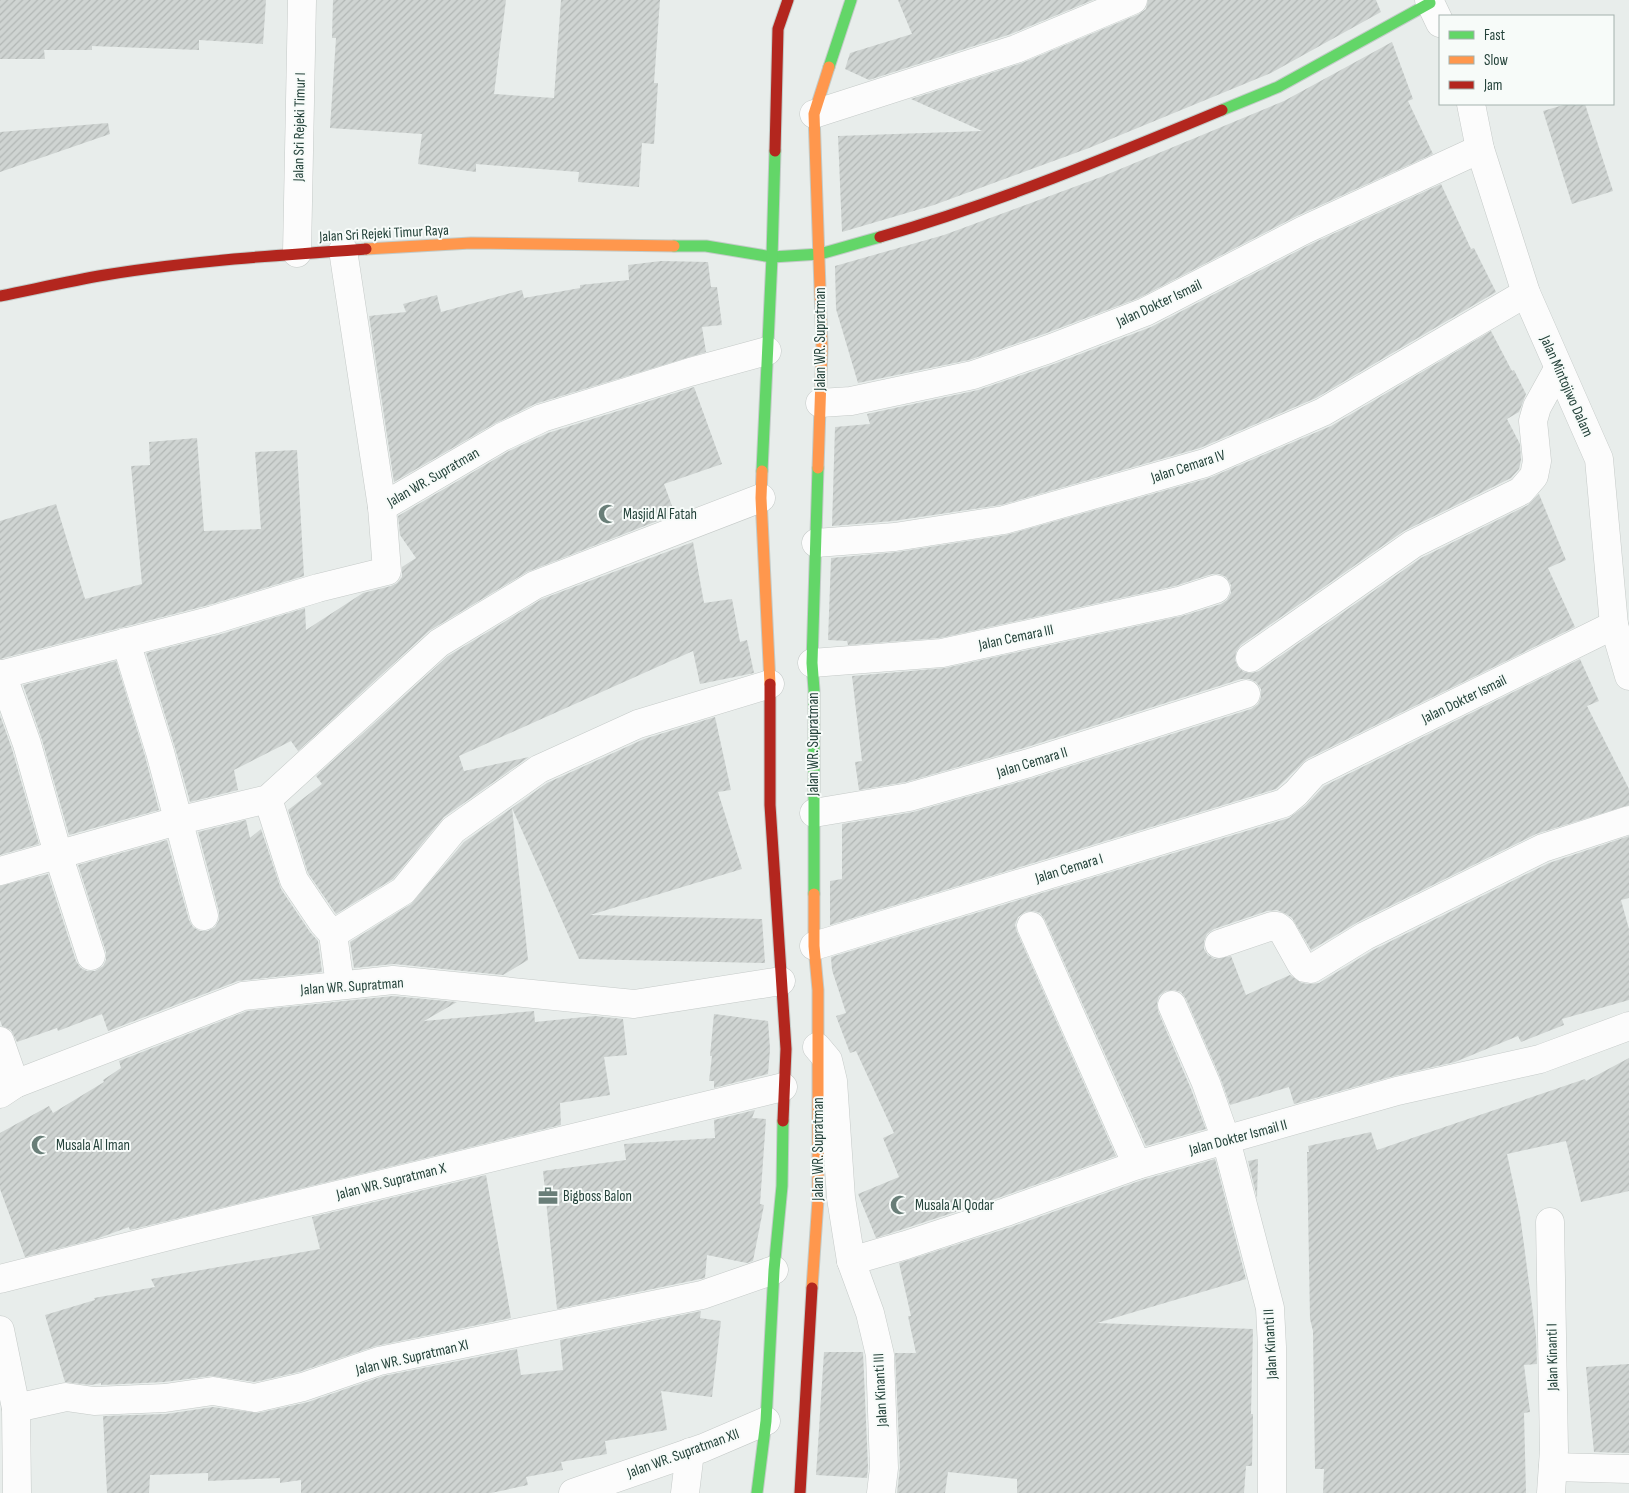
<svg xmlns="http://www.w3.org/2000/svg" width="1629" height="1493" font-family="'Sofia Sans Condensed',sans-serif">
<defs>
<pattern id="building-hatch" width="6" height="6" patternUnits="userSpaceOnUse" patternTransform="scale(1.25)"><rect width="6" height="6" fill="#cfd4d2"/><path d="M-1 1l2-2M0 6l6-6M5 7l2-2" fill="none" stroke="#b2b7b5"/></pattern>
</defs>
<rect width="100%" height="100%" fill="#e8edeb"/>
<g fill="url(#building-hatch)">
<path d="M0 0H266L263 44 199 40V50L92 46V50H44L45 59H0Z"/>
<path d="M333 0H506L494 94 554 98 561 0H660L654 83H658L654 144 642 143 639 187 578 182 579 172 476 164V172L418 164 422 134 330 128 336 38H332Z"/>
<path d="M898 0H1093L1011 34 869 80 845 69 850 53 912 34Z"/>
<path d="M1148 0H1376L1381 12 1271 73 1089 148 934 205 842 232 838 136 982 131 911 99 1022 63 1139 14 1146 9Z"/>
<path d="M1392 42 1413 99 1408 101 1433 154 1297 216 1139 298 1044 334 969 360 858 383 836 309 835 266 944 235 1101 177 1284 101Z"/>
<path d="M1567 104H1585L1613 191 1572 204 1543 111Z"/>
<path d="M108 123 110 134 0 172V132Z"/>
<path d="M1441 184 1471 249 1474 248 1496 292 1316 398 1200 448 1001 505 893 521 832 526 835 427 870 424 867 414 978 390 1054 364 1151 327 1311 244Z"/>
<path d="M661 261 708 262 711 287H717L722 325 702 327 706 352 535 404 494 424 394 482 369 316 406 312 403 304 437 295 441 312 522 290 524 298 580 288V285L629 280 628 265Z"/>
<path d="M1491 331 1512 371 1514 370 1526 394 1519 412 1507 419 1520 444 1521 460 1519 469 1511 478 1404 531 1241 645 1236 652 1235 660 1238 667 1244 672 1252 673 1259 671 1421 558 1528 505 1539 494 1566 560 1548 568 1575 627 1307 759 1276 789 830 925V881L842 879V824L913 812 1033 778 1251 709 1258 704 1261 697V689L1256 682 1249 679H1241L1024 748 906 782 859 790 855 762 862 761 852 676 945 668 1182 616 1221 604 1227 600 1231 593V585L1226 577 1219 574H1212L1175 586 940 638 848 645 847 641 828 640 831 558 897 552 1006 535 1209 478 1331 426Z"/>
<path d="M694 387 722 464 664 484 675 514 527 572 429 631 298 751 291 741 234 770 238 790 190 802 175 748 146 653 218 635 305 608 306 630 363 593 391 586 397 583 402 577V567L416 558 400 535 398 516 509 451 548 433Z"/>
<path d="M197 438 204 531 261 529 255 452 297 450 304 576 209 605 0 659V521L56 504 85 599 142 584 131 466 150 465 149 442Z"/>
<path d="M693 542 704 603 732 599 740 642 747 640 754 673 700 684 693 651 459 756 464 771 529 757 444 817 393 879 336 914 308 873 288 810 322 784 316 776 448 656 542 599Z"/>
<path d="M1580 659 1599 701 1587 706 1629 789V805L1536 834 1358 922 1311 950 1292 918 1286 914 1277 910 1267 911 1214 929 1207 934 1204 941V949L1208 955 1215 959 1231 956 1246 995 1290 975 1302 983 1309 984 1319 983 1373 950 1549 863 1629 836V898L1621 900 1629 929V1000L1562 1019 1564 1025 1521 1042 1518 1036 1455 1062 1394 1076 1294 1104 1289 1087 1230 1105 1220 1077 1186 999 1181 992 1174 990 1166 991 1159 996 1157 1003 1158 1011 1191 1089 1206 1129 1146 1146 1045 920 1040 913 1033 911 1025 912 1018 917 1015 925 1017 932 1116 1156 1001 1197 876 1238 858 1194 899 1177 883 1138 894 1133 856 1051 850 1053 836 1016 846 1013 832 970 831 957 1289 818 1306 805 1324 786Z"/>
<path d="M116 661 145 756 159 810 69 835 42 740 23 685Z"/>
<path d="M0 715 12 749 39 844 0 855Z"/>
<path d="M715 717 731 790 718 792 742 869 590 915 762 919 765 963 579 959 512 808 528 960 503 975 394 964 354 968 350 942 411 904 464 842 547 783 644 739Z"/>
<path d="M246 820 250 838 261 829 281 889 310 932 318 941 322 972 238 981 108 1031 102 1014 58 1031 57 1028 17 1042 11 1030 2 1026 0 1020V886L48 874 76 961 81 968 87 971H95L103 966 106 960V952L78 865 167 840 189 920 193 927 200 931H208L215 927 219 920V912L198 832Z"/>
<path d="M393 996 457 1002 424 1021 534 1011 535 1022 595 1016 623 1019 627 1055 604 1057 610 1095 560 1103 561 1125 130 1230 129 1227 96 1239 25 1257 0 1189V1133L49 1106 53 1113 104 1082 103 1080 121 1068 119 1061 247 1011Z"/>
<path d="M714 1014 768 1021 770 1049 768 1074 714 1088V1081H709L712 1056H710Z"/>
<path d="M1629 1058V1191L1581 1202 1566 1141 1507 1154 1520 1215 1536 1336 1537 1364 1524 1365 1530 1412 1524 1413 1526 1493H1323L1324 1469H1315L1313 1331 1310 1319 1307 1152H1309L1308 1146 1371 1132 1377 1150 1585 1079 1586 1081Z"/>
<path d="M755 1110 752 1118 766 1119 760 1204 764 1205 753 1261 747 1263 707 1255 705 1278 557 1309 543 1171 626 1160 624 1144 715 1138 714 1120Z"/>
<path d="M1215 1159 1246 1279 1097 1323 1253 1329 1251 1414H1253L1252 1466H1246L1244 1493H1017V1479L948 1472 945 1493H897L900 1467 895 1353H916L908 1316H911L899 1263 1011 1227 1142 1180Z"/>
<path d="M1258 1159 1257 1198 1248 1161Z"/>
<path d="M486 1175 511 1318 376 1346 299 1372 255 1382 211 1376 164 1382 101 1385V1383L91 1385 65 1382 45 1315 95 1300 94 1298 155 1287 151 1279 320 1249 312 1217Z"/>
<path d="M701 1311 700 1318 721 1321 712 1397 661 1391 667 1430 605 1441 607 1454 561 1462 563 1470 526 1477 528 1485 491 1493H301V1480L280 1483V1478L208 1481V1473L150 1475 149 1493H107L103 1416 166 1414 213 1407 258 1413 308 1402 383 1376 517 1349 521 1375 563 1370 560 1340Z"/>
<path d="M824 1352H863L868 1467 867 1478 816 1475Z"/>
<path d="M1629 1364V1453L1594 1452 1586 1367Z"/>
</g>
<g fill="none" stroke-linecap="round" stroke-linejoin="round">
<defs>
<g id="street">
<path d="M1429 0 1440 23"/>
<path d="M1471 104 1480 149 1526 293 1599 459 1614 625 1629 676"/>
<path d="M814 114 1016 49 1133 0"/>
<path d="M297 253 302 0"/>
<path d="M820 403 851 401 973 375 1049 349 1145 312 1304 230 1480 149"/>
<path d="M382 507 502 437 542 418 690 372 767 351"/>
<path d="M816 543 895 537 1004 520 1205 463 1323 412 1526 293"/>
<path d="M126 642 160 752 204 916"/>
<path d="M1250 658 1413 544 1521 491 1534 476 1537 461 1533 421 1537 407 1558 369"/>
<path d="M812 663 942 653 1179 601 1216 589"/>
<path d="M2 674 27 744 58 854 91 956"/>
<path d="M0 675 213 620 318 588 387 571 382 507 343 250"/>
<path d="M268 799 294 880 323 923 333 934 340 985"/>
<path d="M814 813 909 797 1029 763 1246 694"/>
<path d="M0 871 177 821 268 799 439 643 535 585 761 498"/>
<path d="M1031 926 1137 1165"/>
<path d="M333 934 403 891 453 830 539 769 638 724 770 684"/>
<path d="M1219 944 1272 926H1277L1282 930 1301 964 1305 968 1311 969 1365 936 1543 848 1629 820"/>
<path d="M814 946 1284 803 1296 793 1314 773 1614 625"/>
<path d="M1172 1005 1206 1083 1226 1140 1270 1308 1272 1347V1493"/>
<path d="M0 1041 15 1084"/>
<path d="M817 1047 828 1060 833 1081 841 1198 851 1261 870 1313 880 1355 884 1468 881 1493"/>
<path d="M0 1094 15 1084 243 996 393 980 634 1004 781 981"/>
<path d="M1550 1222 1554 1450 1551 1493"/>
<path d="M851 1261 906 1245 1006 1212 1137 1165 1397 1091 1540 1059 1629 1026"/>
<path d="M0 1279 197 1229 783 1087"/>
<path d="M0 1330 16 1408 17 1493"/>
<path d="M16 1408 66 1397 94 1401 165 1398 213 1391 255 1398 303 1387 379 1361 702 1295 774 1270"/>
<path d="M1553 1467 1629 1469"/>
<path d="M573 1493 703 1448 766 1421"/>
<path d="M685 1493 690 1452"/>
</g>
<g id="fast">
<path d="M829 67 851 0"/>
<path d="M1222 110 1278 87 1430 3"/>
<path d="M674 246H706L772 257 820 254 880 237"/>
<path d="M762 471 772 257 775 151"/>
<path d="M814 894V690L812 663 818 468"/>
<path d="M757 1493 766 1421 774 1270 782 1186 783 1121"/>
</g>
<g id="slow">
<path d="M366 249 471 243 674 246"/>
<path d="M818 468 822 347 814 114 829 67"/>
<path d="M762 471 761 498 770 684"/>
<path d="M812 1288 818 1200V990L814 946V894"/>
</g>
<g id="jam">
<path d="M775 151 778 29 788 0"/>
<path d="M880 237C997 203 1109 157 1222 110"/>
<path d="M0 296C35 289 70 281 105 275 191 261 279 255 366 249"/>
<path d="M770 684V805L786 1049 783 1121"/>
<path d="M800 1493 812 1288"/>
</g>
</defs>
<use href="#street" stroke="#c5cac8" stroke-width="29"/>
<use href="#fast" stroke="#c3cbc8" stroke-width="13"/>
<use href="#slow" stroke="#c3cbc8" stroke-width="13"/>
<use href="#jam" stroke="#c3cbc8" stroke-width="13"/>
<use href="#street" stroke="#fcfcfc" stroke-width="28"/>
<use href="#fast" stroke="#63d668" stroke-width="11"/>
<use href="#slow" stroke="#ff974d" stroke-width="11"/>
<use href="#jam" stroke="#b3261e" stroke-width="11"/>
</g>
<defs>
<symbol id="mosque-bare" viewBox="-9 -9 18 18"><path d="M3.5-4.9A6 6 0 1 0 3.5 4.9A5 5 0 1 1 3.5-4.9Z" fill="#697e78" stroke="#f7fbf9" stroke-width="2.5" paint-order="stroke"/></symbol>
<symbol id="office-bare" viewBox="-9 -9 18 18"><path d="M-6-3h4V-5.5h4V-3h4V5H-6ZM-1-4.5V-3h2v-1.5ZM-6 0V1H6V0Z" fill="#697e78" stroke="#f7fbf9" stroke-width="2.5" paint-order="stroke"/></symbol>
</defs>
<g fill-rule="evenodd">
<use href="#mosque-bare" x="594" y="500" width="28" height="28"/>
<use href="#mosque-bare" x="27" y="1131" width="28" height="28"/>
<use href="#office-bare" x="534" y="1182" width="28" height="28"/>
<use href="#mosque-bare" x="886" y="1191" width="28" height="28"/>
</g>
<g text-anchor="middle" stroke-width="4" stroke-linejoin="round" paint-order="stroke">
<g font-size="15" fill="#24423a" stroke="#f7fbf9">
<text transform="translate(299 127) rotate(-89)" y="5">Jalan Sri Rejeki Timur I</text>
<text transform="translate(384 233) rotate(-3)" y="5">Jalan Sri Rejeki Timur Raya</text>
<text transform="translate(1159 303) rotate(-25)" y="5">Jalan Dokter Ismail</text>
<text transform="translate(820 339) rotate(-90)" y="5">Jalan WR. Supratman</text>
<text transform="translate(1567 386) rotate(66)" y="5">Jalan Mintojiwo Dalam</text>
<text transform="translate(1188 466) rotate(-18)" y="5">Jalan Cemara IV</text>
<text transform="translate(433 477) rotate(-30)" y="5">Jalan WR. Supratman</text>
<text transform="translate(1016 637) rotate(-12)" y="5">Jalan Cemara III</text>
<text transform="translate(1464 699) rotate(-26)" y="5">Jalan Dokter Ismail</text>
<text transform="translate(813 744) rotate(-90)" y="5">Jalan WR. Supratman</text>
<text transform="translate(1032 762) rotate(-17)" y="5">Jalan Cemara II</text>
<text transform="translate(1069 868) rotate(-17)" y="5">Jalan Cemara I</text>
<text transform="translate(352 986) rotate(-4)" y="5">Jalan WR. Supratman</text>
<text transform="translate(1238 1137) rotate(-15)" y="5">Jalan Dokter Ismail II</text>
<text transform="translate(818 1149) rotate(-90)" y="5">Jalan WR. Supratman</text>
<text transform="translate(391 1181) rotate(-14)" y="5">Jalan WR. Supratman X</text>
<text transform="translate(1270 1344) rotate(-93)" y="5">Jalan Kinanti II</text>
<text transform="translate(412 1357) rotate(-13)" y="5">Jalan WR. Supratman XI</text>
<text transform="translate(1552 1357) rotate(-91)" y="5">Jalan Kinanti I</text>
<text transform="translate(880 1390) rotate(-93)" y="5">Jalan Kinanti III</text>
<text transform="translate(683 1453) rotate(-20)" y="5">Jalan WR. Supratman XII</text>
</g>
<g font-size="15" fill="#24423a" stroke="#f7fbf9" text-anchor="start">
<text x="623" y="519">Masjid Al Fatah</text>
<text x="56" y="1150">Musala Al Iman</text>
<text x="563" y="1201">Bigboss Balon</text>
<text x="915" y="1210">Musala Al Qodar</text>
</g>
</g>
<rect x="1439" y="15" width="175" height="90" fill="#f7fbf9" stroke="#a3b1ad"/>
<rect x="1449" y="31" width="25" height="8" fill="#63d668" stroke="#a3b1ad"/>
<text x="1484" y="40" font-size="15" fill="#24423a">Fast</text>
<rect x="1449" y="56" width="25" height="8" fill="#ff974d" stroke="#a3b1ad"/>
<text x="1484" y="65" font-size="15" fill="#24423a">Slow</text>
<rect x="1449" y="81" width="25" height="8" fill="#b3261e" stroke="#a3b1ad"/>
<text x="1484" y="90" font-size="15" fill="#24423a">Jam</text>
</svg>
